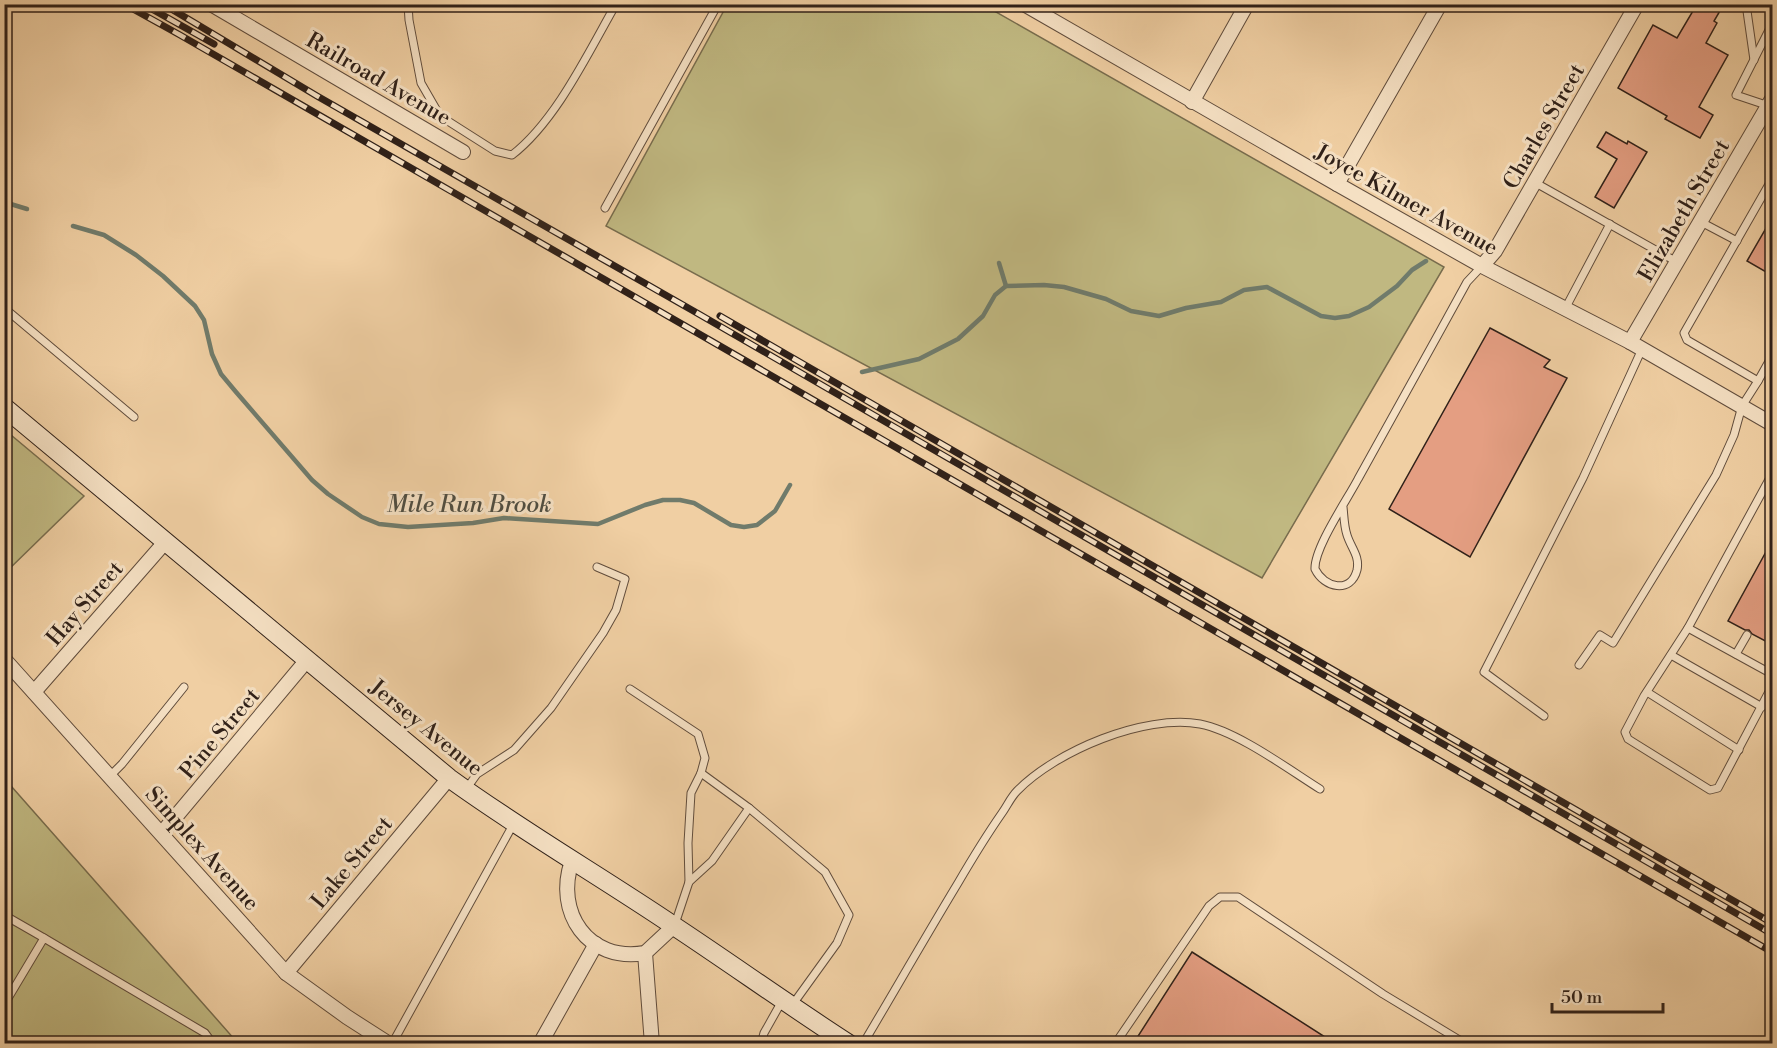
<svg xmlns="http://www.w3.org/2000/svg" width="1777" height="1048" font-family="'Libre Bodoni',serif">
<rect width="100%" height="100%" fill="#f0cfa3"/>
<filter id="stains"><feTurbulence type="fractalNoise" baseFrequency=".00333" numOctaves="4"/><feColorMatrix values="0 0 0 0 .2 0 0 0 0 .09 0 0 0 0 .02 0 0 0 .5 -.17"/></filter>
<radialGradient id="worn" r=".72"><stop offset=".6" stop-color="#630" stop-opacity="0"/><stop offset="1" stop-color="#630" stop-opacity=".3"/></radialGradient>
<g fill="#c0b881" stroke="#786c4d" stroke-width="1.5">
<path d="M982 4 1444 267 1262 578 606 226 727 5Z"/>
<path d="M5 430 84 496 5 573Z"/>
<path d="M4 778 236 1041 235 1043H5Z"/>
</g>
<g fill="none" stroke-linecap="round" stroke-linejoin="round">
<g stroke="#707b6b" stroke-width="4.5">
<path d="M4 202 27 209"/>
<path d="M73 226 104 235 136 255 163 276 195 306 204 320 212 354 221 374 236 392 312 480 328 494 362 517 379 524 408 527 473 523 504 518 598 524 645 505 663 500H680L694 503 731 525 744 527 757 525 775 511 790 485"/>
<path d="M999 263 1006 286"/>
<path d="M862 372 919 359 958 339 983 316 995 295 1006 286 1044 285 1064 287 1106 299 1131 311 1159 316 1186 308 1221 302 1244 290 1267 287 1321 316 1335 318 1349 316 1369 307 1397 286 1412 270 1426 261"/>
</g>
</g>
<g fill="#e49e82" stroke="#302119" stroke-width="1.5">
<path d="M1697 4H1724L1714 21 1717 23 1706 43 1728 55 1699 107 1713 115 1700 138 1665 119 1667 116 1618 88 1653 25 1677 38Z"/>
<path d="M1606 132 1627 144 1628 141 1647 152 1614 208 1595 197 1617 159 1597 147Z"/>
<path d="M1773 216V276L1747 261Z"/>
<path d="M1490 328 1550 360 1544 367 1567 378 1470 557 1389 509Z"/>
<path d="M1773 539V645L1752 634 1749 630H1745L1728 621Z"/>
<path d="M1192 952 1336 1044H1133Z"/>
</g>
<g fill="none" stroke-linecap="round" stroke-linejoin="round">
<defs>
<g id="lane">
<path d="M408 4 409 20 421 83 440 116 495 151 512 155C556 121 588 53 616 4"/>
<path d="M1746 4 1754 60"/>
<path d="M1769 106 1736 95 1772 24"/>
<path d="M1772 179 1684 333 1687 340 1758 381 1772 356"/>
<path d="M1534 182 1677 262"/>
<path d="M605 208 718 4"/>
<path d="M1701 222 1737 241"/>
<path d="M1565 309 1610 224"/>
<path d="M4 318 9 312 134 417"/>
<path d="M1772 474 1688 628 1644 696 1625 732 1628 739 1710 790 1718 788 1772 686"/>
<path d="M1343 507C1344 516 1344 526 1347 535 1351 548 1360 556 1357 570 1351 594 1324 588 1315 569 1314 548 1347 500 1358 479 1394 414 1431 348 1467 282L1482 266"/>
<path d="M1688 628 1770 673 1772 680"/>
<path d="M1736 654 1747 635"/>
<path d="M1671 655 1762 707"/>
<path d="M1579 665 1600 635 1613 643 1716 475 1734 435 1742 406 1758 381"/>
<path d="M630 689 698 734 705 758 701 773 691 793 688 843 689 882"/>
<path d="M1647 692 1739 750"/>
<path d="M1544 716 1484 672 1583 478 1642 349"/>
<path d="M701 773 749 808"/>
<path d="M110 776 122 764 184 687"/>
<path d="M467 788 477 774 514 750 551 708 603 633 616 610 625 579 597 567"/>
<path d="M4 915 44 938"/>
<path d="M675 924 689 882 712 861 749 808 825 872 849 915 837 943 793 1004"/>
<path d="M4 1005 44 938 205 1033 213 1044"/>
<path d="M392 1044 514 823"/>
<path d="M761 1044 764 1033 782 1001"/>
<path d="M863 1044C895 990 926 936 958 883 972 859 986 836 1002 813 1007 806 1011 797 1017 791 1056 751 1144 714 1200 724 1237 731 1288 769 1320 789"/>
<path d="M1115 1044 1209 906 1220 897H1238L1383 994 1466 1044"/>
</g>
<g id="street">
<path d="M211 4 463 152"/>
<path d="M1024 4 1337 184 1482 266 1630 342 1772 424"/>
<path d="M1192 102 1247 4"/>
<path d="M1337 184 1440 4"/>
<path d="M1482 266 1495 251 1637 4"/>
<path d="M1630 342 1772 99"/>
<path d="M4 659 286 973 347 1017 389 1044"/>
<path d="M34 692 166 541"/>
<path d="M162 833 307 660"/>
<path d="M572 861C554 912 588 963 645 953L674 926"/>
<path d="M645 953 652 1044"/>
<path d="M286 973 449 778"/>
<path d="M540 1044 596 944"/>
</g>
<path id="secondary" d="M4 407 449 778C522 831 600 876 674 926 733 965 790 1006 849 1044"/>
</defs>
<use href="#lane" stroke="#604c3c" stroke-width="9"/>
<use href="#street" stroke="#604c3c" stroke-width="16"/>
<use href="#secondary" stroke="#302119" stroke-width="20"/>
<use href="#lane" stroke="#f5e0c3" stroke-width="7"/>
<use href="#street" stroke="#f5e0c3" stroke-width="14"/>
<use href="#secondary" stroke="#f5e0c3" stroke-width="18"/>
<defs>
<g id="rail">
<path d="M124 4 180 35 1772 952"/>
<path d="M143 4 214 44"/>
<path d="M163 4 317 96 697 313 1772 934"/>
<path d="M720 316 1772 923"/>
</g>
</defs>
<use href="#rail" stroke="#302119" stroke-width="7"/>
<use href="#rail" stroke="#f5e0c3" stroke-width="4.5" stroke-dasharray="14" stroke-linecap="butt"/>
</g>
<g text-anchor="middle" stroke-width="6" stroke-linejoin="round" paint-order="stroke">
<g font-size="22" fill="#302119" stroke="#f5e0c3">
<text transform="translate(379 78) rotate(30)" y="8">Railroad Avenue</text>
<text transform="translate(1543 126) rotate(-60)" y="8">Charles Street</text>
<text transform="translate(1407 199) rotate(29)" y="8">Joyce Kilmer Avenue</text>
<text transform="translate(1683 210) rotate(-60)" y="8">Elizabeth Street</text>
<text transform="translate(84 603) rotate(-49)" y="8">Hay Street</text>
<text transform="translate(427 727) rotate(39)" y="8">Jersey Avenue</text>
<text transform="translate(219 733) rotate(-50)" y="8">Pine Street</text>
<text transform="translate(203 848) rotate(48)" y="8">Simplex Avenue</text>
<text transform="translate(351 862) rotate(-50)" y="8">Lake Street</text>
</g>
<g font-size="24" font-style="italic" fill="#504e42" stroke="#f5e0c3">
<text x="469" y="512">Mile Run Brook</text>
</g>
</g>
<rect width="1777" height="1048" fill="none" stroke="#f0cfa3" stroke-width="24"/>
<rect x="6" y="6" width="1765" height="1036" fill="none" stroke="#302119" stroke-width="3"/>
<rect x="12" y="12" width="1753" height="1024" fill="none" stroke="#302119" stroke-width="1.5"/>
<path d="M1552 1003v9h111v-9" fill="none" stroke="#302119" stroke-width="3"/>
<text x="1561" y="1003" font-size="18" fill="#302119" stroke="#f5e0c3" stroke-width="4.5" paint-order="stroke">50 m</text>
<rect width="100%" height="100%" filter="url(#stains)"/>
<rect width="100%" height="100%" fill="url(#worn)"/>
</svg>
